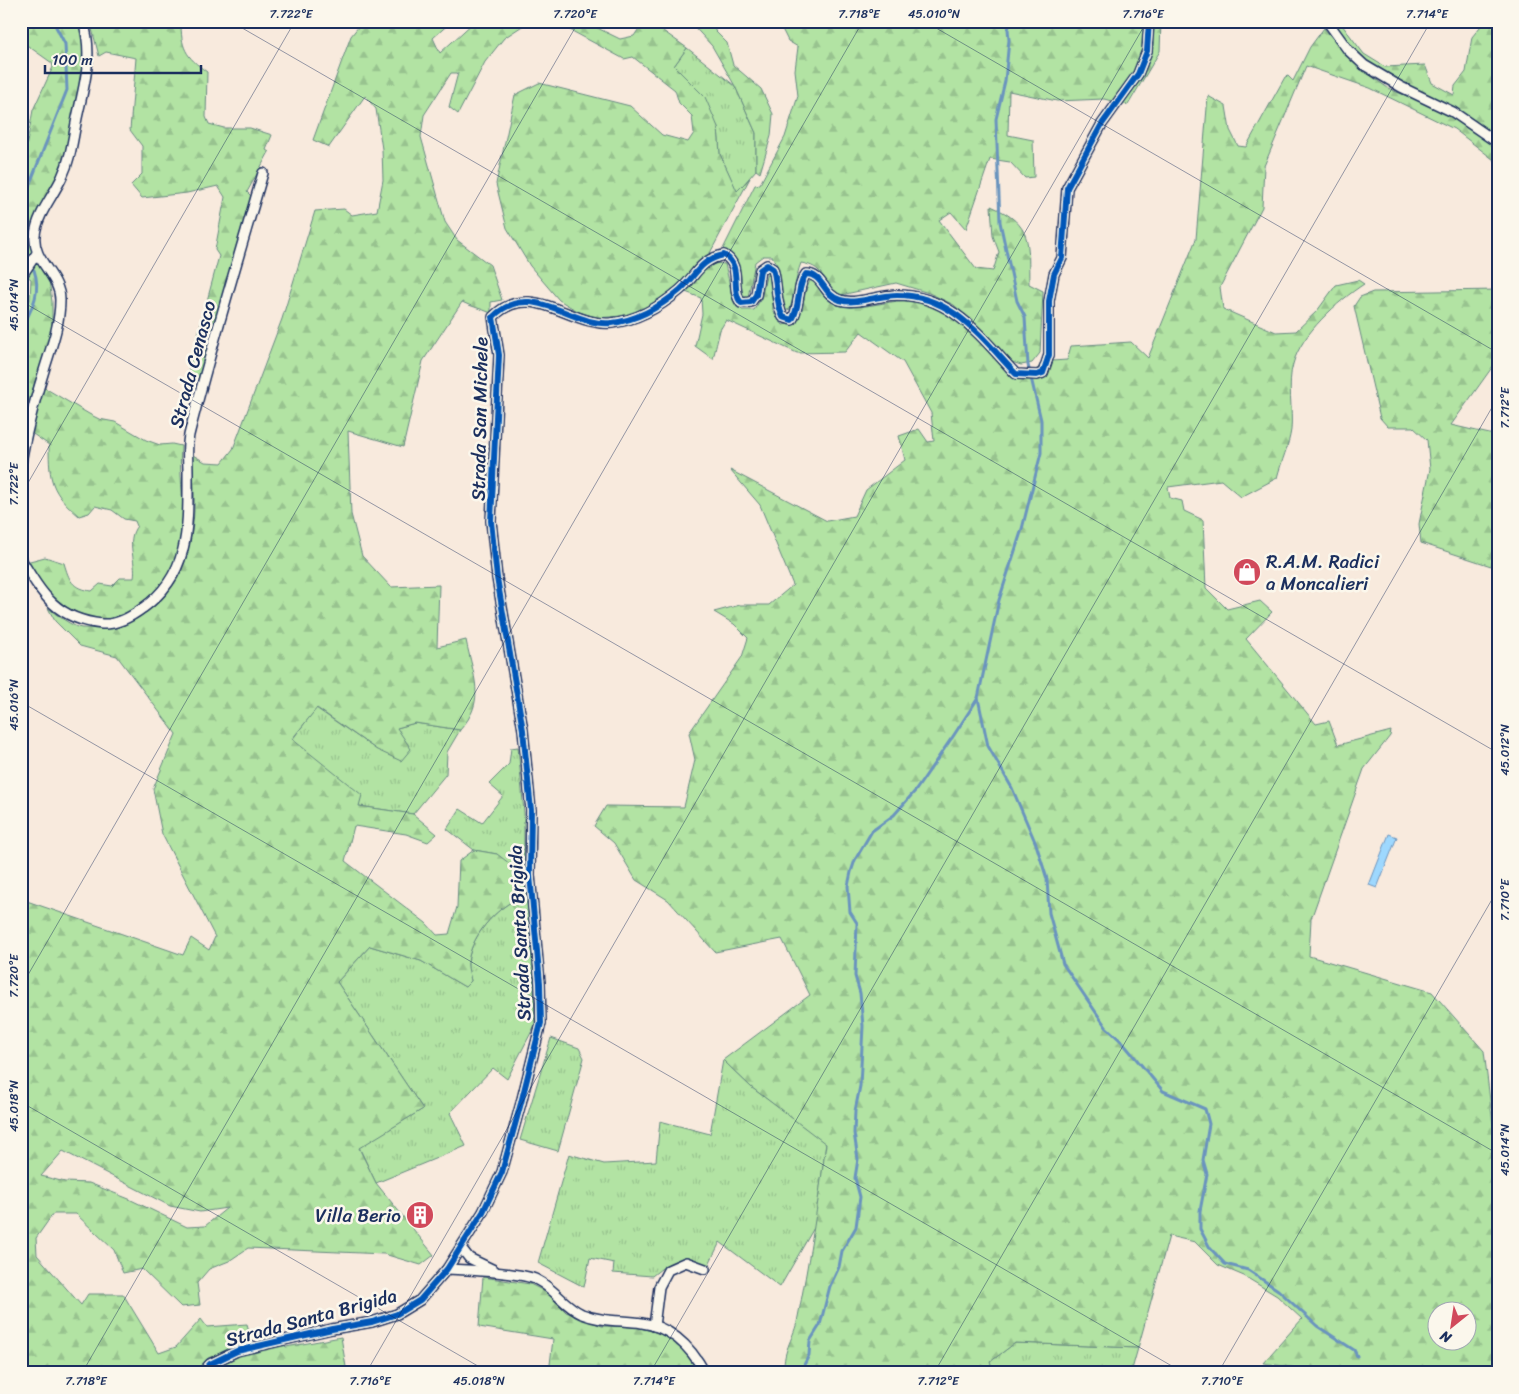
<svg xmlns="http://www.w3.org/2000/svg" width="1519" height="1394" font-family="Sriracha,sans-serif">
<defs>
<pattern id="grass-tufts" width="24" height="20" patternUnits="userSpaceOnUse" patternTransform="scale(1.25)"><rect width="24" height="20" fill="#b2e3a3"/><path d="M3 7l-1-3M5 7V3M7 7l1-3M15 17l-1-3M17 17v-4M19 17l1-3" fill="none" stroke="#98c38f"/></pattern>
<pattern id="forest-firs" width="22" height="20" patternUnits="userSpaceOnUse" patternTransform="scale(1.25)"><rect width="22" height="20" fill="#b2e3a3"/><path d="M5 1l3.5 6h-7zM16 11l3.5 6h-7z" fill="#98c38f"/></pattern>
</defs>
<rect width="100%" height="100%" fill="#f8eadd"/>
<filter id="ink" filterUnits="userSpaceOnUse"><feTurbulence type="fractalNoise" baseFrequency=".02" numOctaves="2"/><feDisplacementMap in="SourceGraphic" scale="10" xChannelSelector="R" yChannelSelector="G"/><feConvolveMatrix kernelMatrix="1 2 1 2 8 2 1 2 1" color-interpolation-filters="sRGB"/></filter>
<g filter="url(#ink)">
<g fill="url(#grass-tufts)" stroke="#668980">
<path d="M687 48 735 86 756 133V170L737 192 720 154 718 127 674 66Z"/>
<path d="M316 708 377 750 397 728 415 723 460 730 447 752 446 774 413 814 359 806 292 740Z"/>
<path d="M518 747 524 813V874L515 876 497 854 474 850 447 829 460 809 482 823 503 796 489 784 509 764 511 748Z"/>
<path d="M527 894 533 945 535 1025 507 1079 493 1068 450 1113 466 1146 376 1183 359 1147 423 1109 337 982 370 946 421 961 465 987 471 981C470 975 467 967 468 962 472 932 500 904 527 894Z"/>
<path d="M551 1038 579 1048 584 1058 558 1151 520 1140Z"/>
<path d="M723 1060 751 1087 826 1143 815 1226 780 1287 720 1242 708 1266C683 1253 673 1259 652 1276L613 1273 614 1263 590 1258 584 1287 538 1263 569 1154 604 1164 656 1161 660 1121 710 1134Z"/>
<path d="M1015 1343 1138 1348 1131 1373H995L990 1362Z"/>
</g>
<g fill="url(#forest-firs)" stroke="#668980" fill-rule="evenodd">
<path d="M21 21H79L84 37 86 63 67 158 31 232 33 251 49 280 52 302V326L49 340 33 388 23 432H21V313L30 300 31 279 21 272V154L26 148 33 110 53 67 52 63 21 41Z"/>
<path d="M90 21H181C181 48 185 56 207 72L206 117 209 124 224 128H250L272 135 266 150 269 152 247 192 251 196 201 380 188 372 219 256 215 250 225 197 218 186 187 193 142 198 131 185 142 174V146L130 130 136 58 106 52 99 56Z"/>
<path d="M363 21H452L433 38 440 53 475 21H530L504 38 485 62 458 114 449 107 458 73H451L424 115 421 137 445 222 457 240 490 265 502 300 491 302V313C480 308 472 307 462 302L423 361 403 447 348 431 351 514 362 556 391 587 439 585 437 647 466 640C473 676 487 700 460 730L415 723 397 728 411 749 401 761 377 750 317 708 292 739 362 795 359 806 413 814 437 834 428 842 406 834 354 826 345 861 426 923 437 935 449 934 457 907 459 861 474 850 497 854 514 867 515 876 524 874 527 894C500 904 472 932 468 962 467 967 470 975 471 981L465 987 421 961 370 946 337 982 423 1109 359 1148 376 1183 434 1255 421 1265 384 1254 248 1248 229 1261 209 1269 197 1283 200 1305 181 1307 142 1269 123 1273 114 1250 76 1214H53L36 1238 37 1255 81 1305 88 1294H123L159 1353 176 1347 201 1319 207 1327 247 1324 251 1343 208 1358 196 1373H21V899L183 955 191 938 209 950 215 937 162 834 153 789 176 734 117 656 80 646 55 621 48 608C57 615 66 622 77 627 83 629 92 628 99 628 143 629 174 591 187 552 197 522 195 485 191 454L205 462 222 463 233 449 282 319 315 211 344 209 352 215 377 211 383 180 382 149 376 109 365 96 329 147 313 140 351 36ZM63 1151 170 1206 200 1212 227 1208 205 1226 187 1227 129 1199 89 1183 65 1182 41 1176Z"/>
<path d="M564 21H583L620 39 634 36 644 21H649L687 48 674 66 705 97 718 127 720 154 737 191 750 178 710 253 700 260 678 285 656 302 633 315 598 318 579 312 559 300 530 266 507 228 496 184 515 95 539 83 630 106 662 135 688 142 694 133 692 116 679 103 675 90 633 57 624 59 559 24Z"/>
<path d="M689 21H715V31L727 43 733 65 761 89 773 114 771 136 760 173 756 170V133L735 86 712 46Z"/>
<path d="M778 21H1161L1160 51 1128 105 1104 99 1057 101 1009 91 1008 135 1033 140 1034 177 1025 178 1010 162 990 159 966 229 951 212 939 220 976 269 993 271 999 252 993 236 991 206C1034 225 1028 243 1029 284L1043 291 1040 353 1032 363 1021 365 1012 362 1002 353 986 334 954 305 929 293 896 283 841 295C837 292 831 289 828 285 820 271 818 266 801 263 795 278 795 293 790 309L785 311 777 265 772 256H763L755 262 748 297 743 298C732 283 751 266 723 249L755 185 760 184 785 137 798 96 795 70 798 47 788 41Z"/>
<path d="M1331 21H1339L1364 54 1385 67 1425 65 1432 83 1454 95 1455 86 1466 72 1472 37 1484 22 1498 21V37H1494L1498 39V117L1496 121 1498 123V138L1460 111 1408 87 1366 63 1350 48Z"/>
<path d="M1324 28C1343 52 1362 71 1388 88 1399 94 1412 97 1424 102 1449 113 1479 131 1498 151V163L1454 129 1370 88 1306 66 1264 166 1262 207 1220 287 1223 309 1276 332 1296 331 1317 311 1336 285 1358 280 1364 284C1338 301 1301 334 1293 364 1287 384 1293 409 1291 430 1289 445 1281 462 1277 478L1241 497 1221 480 1168 487 1170 498 1182 501 1184 511 1203 520 1206 588 1227 609 1260 601 1272 612 1246 639 1316 724 1329 721 1338 745 1391 731 1390 736 1364 769 1311 919 1309 956 1432 992 1484 1051 1498 1166V1373H1354L1348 1369 1325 1372 1263 1363 1302 1319 1277 1296 1244 1276 1218 1265 1195 1242 1169 1236 1138 1348 1015 1343 990 1362 995 1373H785C781 1354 793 1339 797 1322 809 1262 818 1203 826 1144L751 1087 723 1060 810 995 782 939 715 952 668 900 636 880 614 843 594 826 606 806 684 807 695 760 689 733 742 657 748 638 734 624 714 612 740 605H769L793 585 760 505 730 470 827 521 854 516 866 490 905 460 899 436 919 429 928 442 934 441 931 413 903 362 861 332 845 352 797 353 726 320 720 330 713 359 695 346 702 314 701 298 683 291C696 277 705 260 725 264L733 299 742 310H754L761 299 767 272 770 273 773 290V311L783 325 797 322C804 308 803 290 812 278 821 286 826 302 838 305 870 314 908 287 944 310 956 317 970 329 980 339 991 351 1000 368 1017 372 1022 374 1030 372 1036 371L1046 357 1052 361 1067 360 1071 346 1131 342 1148 358 1196 239 1208 96 1226 106 1230 130 1238 146 1246 147 1285 77 1288 76 1293 81 1310 47ZM1436 1312H1466V1342H1436Z"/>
<path d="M1498 290V359L1451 425 1498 436V545L1491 566 1421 543 1419 524 1430 469 1427 440 1413 427H1388L1380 418 1354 306 1360 297 1373 292Z"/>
<path d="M43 387 89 414 99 419 115 422 146 440 160 445 172 444 181 446C178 480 188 515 181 549 178 563 168 577 159 589 112 650 59 614 26 562L45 557 64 563C69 580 72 589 92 591L100 584 112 586 120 578H134C137 562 125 541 137 526L135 521 124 519 112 510 95 506 89 513 79 516C51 492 49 481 49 445L30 432Z"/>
<path d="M483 1277 530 1284 546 1292 566 1312 602 1326 637 1327 655 1332 677 1342 692 1357 699 1373H549L553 1339 479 1327Z"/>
<path d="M341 1337 347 1373H207C226 1353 256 1348 282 1342L286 1347Z"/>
</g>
<path fill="#9ed8fe" stroke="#6a94be" d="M1389 834 1397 837 1377 888 1369 885Z"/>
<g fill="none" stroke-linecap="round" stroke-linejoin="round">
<g stroke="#6a94be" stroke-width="3">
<path d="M21 206 67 90 65 44 53 21"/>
<path d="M21 250 26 259"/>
<path d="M21 330C31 310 42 293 34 270"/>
<path d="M978 698 988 746 1012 788 1036 844 1047 879 1049 913 1063 964 1106 1027 1122 1042 1163 1091 1205 1109 1209 1124 1203 1160 1207 1174 1200 1211V1229L1210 1248 1225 1264 1248 1270 1278 1290 1317 1326 1354 1350 1357 1356"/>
<path d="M952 738 978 698 999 600 1022 529 1041 453V420L1028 365 1025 317 1017 301 1000 222 996 119 1005 81 1009 40 1008 29 1011 21"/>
<path d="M800 1373 809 1355 810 1341 820 1325 830 1286 839 1267 842 1251 856 1227 860 1197 855 1178 858 1159 854 1133 855 1111 860 1086 863 1026 860 993 855 976 857 923 850 912 848 886 851 872 855 860 872 831 894 815 916 790 951 739"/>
</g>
<defs>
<g id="street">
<path d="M1327 21 1348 50 1364 65 1401 87 1453 112 1498 143"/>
<path d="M21 277 37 253"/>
<path d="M21 463C26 432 34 403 43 374 50 350 60 326 60 300 60 275 32 261 35 235 37 214 54 195 62 177 71 158 73 138 77 118 84 85 94 55 83 21"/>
<path d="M21 559C43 596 57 619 102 624 117 625 131 617 143 608 191 574 188 525 188 472 188 459 186 444 190 431 212 344 238 259 263 173"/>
<path d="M462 1249 469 1258 494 1270"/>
<path d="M447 1269C467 1270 522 1272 537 1280 555 1289 564 1306 582 1314 602 1322 622 1320 642 1323 672 1327 691 1347 705 1373"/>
<path d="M654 1326 659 1287 668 1270 686 1262 705 1269"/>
<path d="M202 1373 210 1364 237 1351 332 1329 372 1322 397 1314 420 1300 447 1269 483 1212 502 1172 521 1103 541 1023 540 983 530 875 531 810 523 730 497 578 491 521 499 355 493 317C531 278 572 328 612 323 638 320 660 307 680 290 697 275 699 260 724 255 743 266 730 289 741 303L751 302 756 295 760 270 767 265 773 269C778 285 775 302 783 317L792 320C801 306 796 287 806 274 823 274 823 295 840 300 857 305 879 295 897 295 952 295 981 337 1016 374L1037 375 1043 373 1049 355V301L1054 274 1062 258 1067 188 1102 124 1138 74 1147 51 1149 21"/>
</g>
</defs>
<use href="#street" stroke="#1b2f5e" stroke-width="12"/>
<use href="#street" stroke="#fbf7ec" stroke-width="9"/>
<defs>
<path id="cycleway" d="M202 1373 210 1364 237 1351 332 1329 372 1322 397 1314 420 1300 447 1269 483 1212 502 1172 521 1103 541 1023 540 983 530 875 531 810 523 730 497 578 491 521 499 355 493 317C531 278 572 328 612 323 638 320 660 307 680 290 697 275 699 260 724 255 743 266 730 289 741 303L751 302 756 295 760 270 767 265 773 269C778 285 775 302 783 317L792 320C801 306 796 287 806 274 823 274 823 295 840 300 857 305 879 295 897 295 952 295 981 337 1016 374L1037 375 1043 373 1049 355V301L1054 274 1062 258 1067 188 1102 124 1138 74 1147 51 1149 21"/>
</defs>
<use href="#cycleway" stroke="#fbf7ec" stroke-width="9"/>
<use href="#cycleway" stroke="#0057b8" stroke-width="6"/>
</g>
</g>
<path fill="none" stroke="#1b2f5e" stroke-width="1" stroke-opacity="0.45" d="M230 21 1498 753M924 21 1498 353M21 301 1498 1154M21 495 295 21M21 702 1184 1373M21 987 579 21M21 1102 490 1373M82 1373 863 21M366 1373 1147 21M650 1373 1431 21M934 1373 1498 397M1218 1373 1498 889"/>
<defs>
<symbol id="shop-disc" viewBox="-11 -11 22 22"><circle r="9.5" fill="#d1495b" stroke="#fbf7ec"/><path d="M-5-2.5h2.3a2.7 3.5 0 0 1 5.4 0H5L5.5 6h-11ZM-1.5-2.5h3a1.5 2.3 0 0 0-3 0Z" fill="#fff"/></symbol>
<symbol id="building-disc" viewBox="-11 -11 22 22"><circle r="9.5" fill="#d1495b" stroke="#fbf7ec"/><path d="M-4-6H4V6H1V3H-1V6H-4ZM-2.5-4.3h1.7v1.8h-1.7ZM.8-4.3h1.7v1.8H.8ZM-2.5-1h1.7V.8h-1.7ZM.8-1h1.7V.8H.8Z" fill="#fff"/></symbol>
</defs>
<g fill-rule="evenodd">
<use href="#shop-disc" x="1231" y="556" width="32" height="32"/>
<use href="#building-disc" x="404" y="1199" width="32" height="32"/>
</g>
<g text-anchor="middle" stroke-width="5" stroke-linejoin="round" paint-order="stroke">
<g font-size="19" fill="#1b2f5e" stroke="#fbf7ec">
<text transform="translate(192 364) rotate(-75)" y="7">Strada Cenasco</text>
<text transform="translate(479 419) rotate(-89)" y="7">Strada San Michele</text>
<text transform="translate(519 933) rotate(-93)" y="7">Strada Santa Brigida</text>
<text transform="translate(311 1317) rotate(-15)" y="7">Strada Santa Brigida</text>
</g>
<g font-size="19" fill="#1b2f5e" stroke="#fbf7ec" text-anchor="start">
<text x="1266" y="568">R.A.M. Radici<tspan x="1266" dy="22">a Moncalieri</tspan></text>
<text x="401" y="1222" text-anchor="end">Villa Berio</text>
</g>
</g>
<rect width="1519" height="1394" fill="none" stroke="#fbf7ec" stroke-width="55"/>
<g transform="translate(1452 1326) rotate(210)"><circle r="24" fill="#fbf7ec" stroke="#a1a7b3"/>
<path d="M0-4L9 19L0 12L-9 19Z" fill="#d1495b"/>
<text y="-8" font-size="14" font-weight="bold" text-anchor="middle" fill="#1b2f5e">N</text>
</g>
<path d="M45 65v8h156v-8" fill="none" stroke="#1b2f5e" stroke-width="2.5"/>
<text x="52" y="65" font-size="15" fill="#1b2f5e" stroke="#fbf7ec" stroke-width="4" paint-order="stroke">100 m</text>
<rect x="28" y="28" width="1464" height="1338" fill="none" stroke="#1b2f5e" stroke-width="2"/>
<g font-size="12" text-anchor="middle" fill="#1b2f5e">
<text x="291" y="18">7.722°E</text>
<text x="575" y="18">7.720°E</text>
<text x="859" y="18">7.718°E</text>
<text x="934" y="18">45.010°N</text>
<text x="1143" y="18">7.716°E</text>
<text x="1427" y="18">7.714°E</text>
<text transform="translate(14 305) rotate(-90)" y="4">45.014°N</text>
<text transform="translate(1505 408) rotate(-90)" y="4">7.712°E</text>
<text transform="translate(14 484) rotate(-90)" y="4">7.722°E</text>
<text transform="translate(14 705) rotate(-90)" y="4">45.016°N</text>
<text transform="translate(1505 750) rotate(-90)" y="4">45.012°N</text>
<text transform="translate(1505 900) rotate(-90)" y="4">7.710°E</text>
<text transform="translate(14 976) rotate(-90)" y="4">7.720°E</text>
<text transform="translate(14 1106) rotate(-90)" y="4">45.018°N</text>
<text transform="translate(1505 1150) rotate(-90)" y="4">45.014°N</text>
<text x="86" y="1385">7.718°E</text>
<text x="370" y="1385">7.716°E</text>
<text x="479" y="1385">45.018°N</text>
<text x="654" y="1385">7.714°E</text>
<text x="938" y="1385">7.712°E</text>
<text x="1222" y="1385">7.710°E</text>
</g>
</svg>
